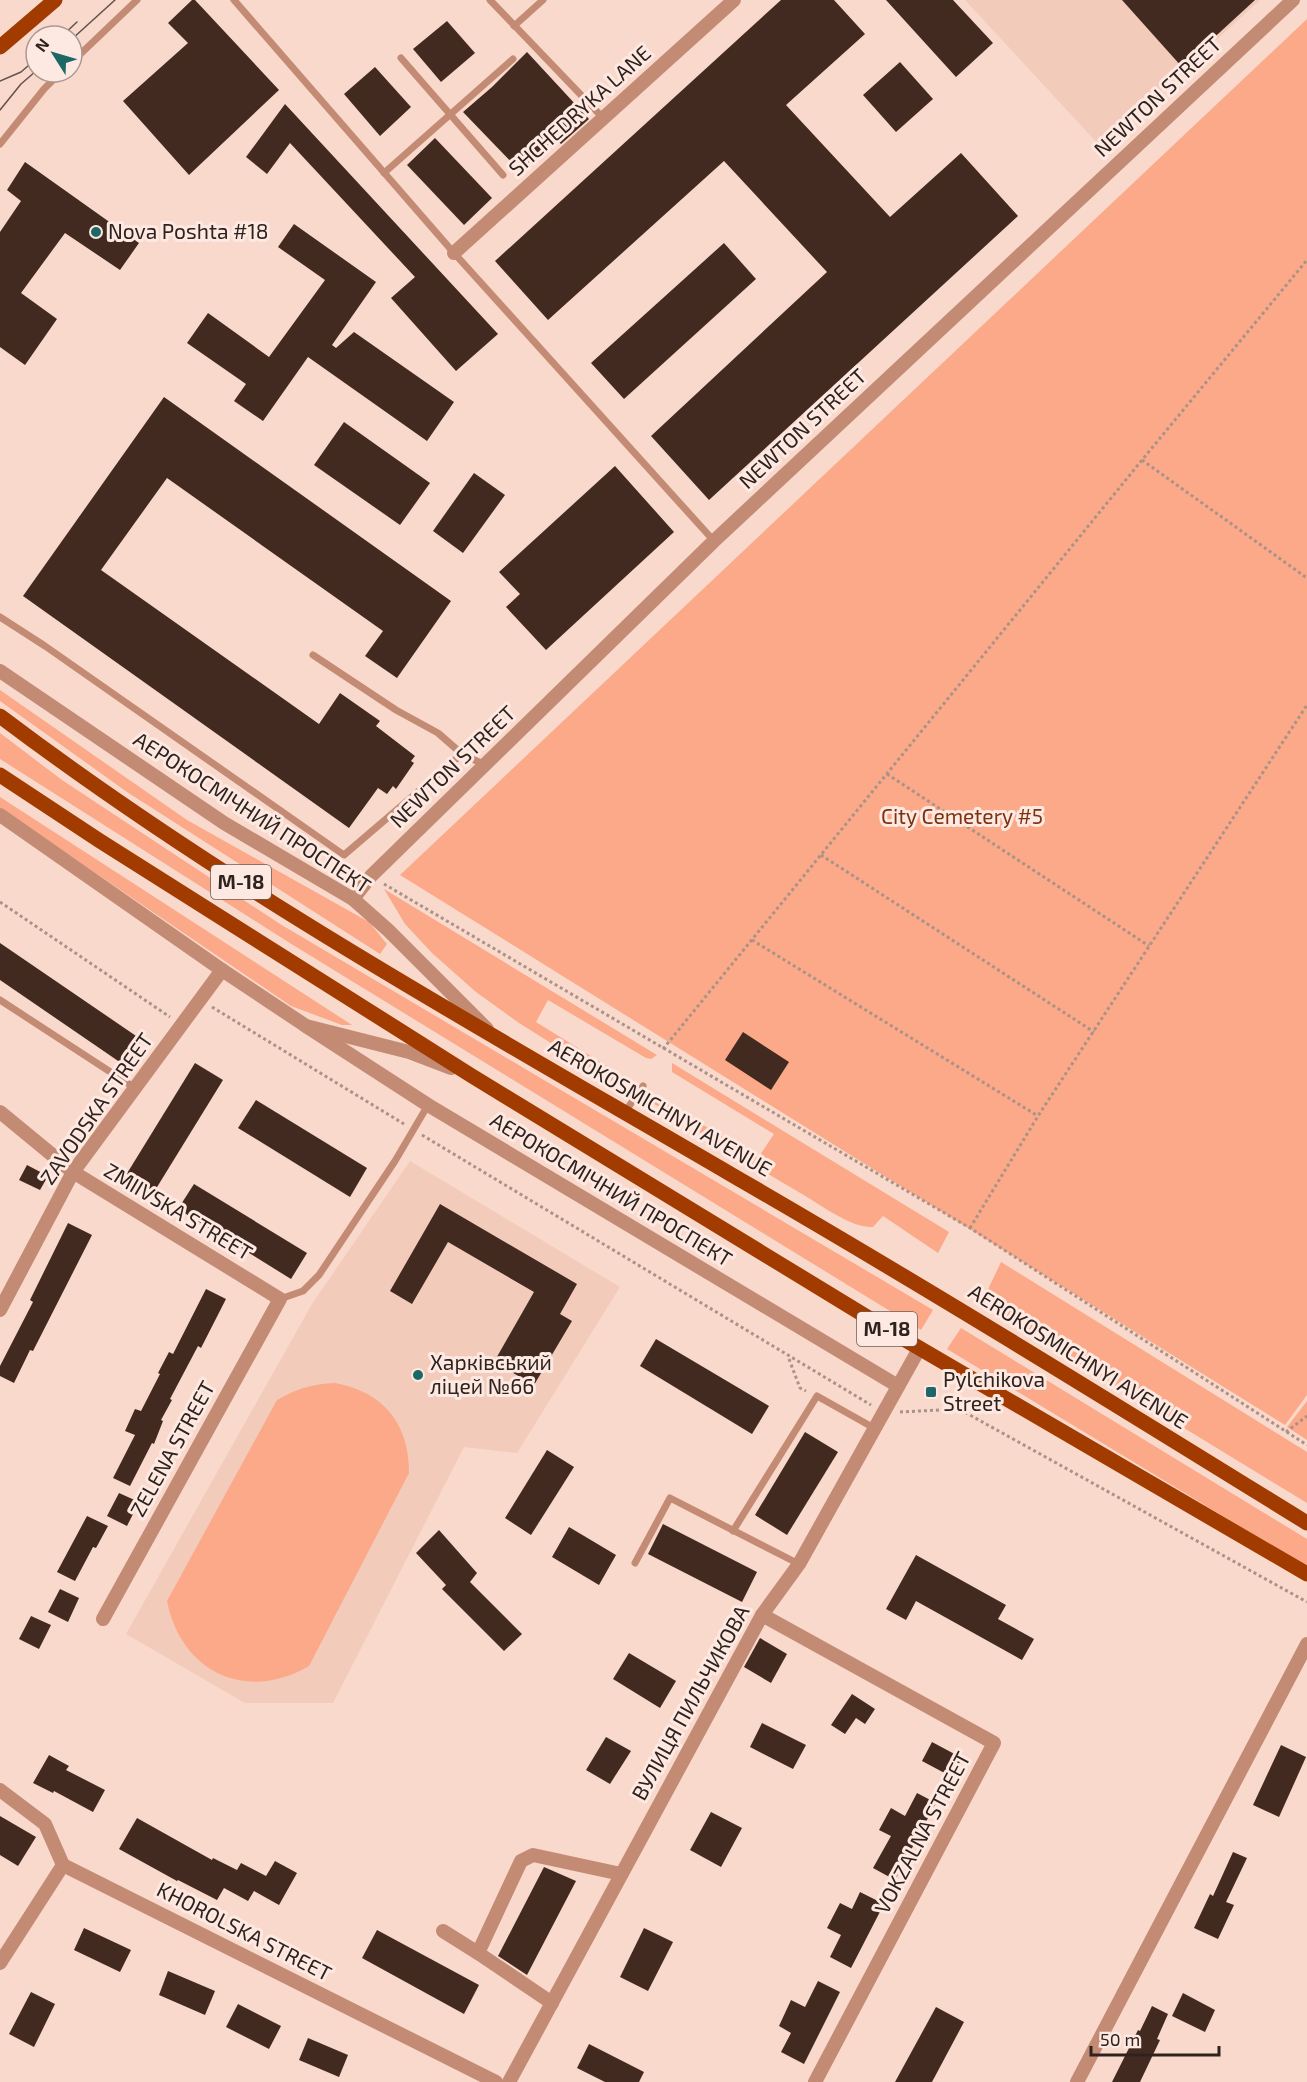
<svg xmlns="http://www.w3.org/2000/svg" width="1307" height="2082" font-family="'Exo 2',sans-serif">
<rect width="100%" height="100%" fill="#f9d9cc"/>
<g fill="#f2cbbb">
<path d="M965 0H1260L1100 146Z"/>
<path d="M410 1161 620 1287 517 1453 464 1447 333 1703H245L126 1634 312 1304Z"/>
</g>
<g fill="#fba988">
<path d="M1307 19V1395L1285 1425 400 875Z"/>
<path d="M0 690 187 820 369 922 387 944 380 954 127 792 0 701Z"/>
<path d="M0 733 62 780 280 924 933 1310 921 1330 293 945 0 759Z"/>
<path d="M0 797 352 1025H342L291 1006 0 808Z"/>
<path d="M384 889 657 1055 651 1059 646 1058 548 1000 536 1022 634 1083 630 1086 621 1087 519 1023 476 992 432 953 405 924Z"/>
<path d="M672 1063 949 1232 938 1253 883 1216 873 1227C851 1228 821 1205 802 1194 751 1164 701 1133 651 1102L650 1093 758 1158 774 1134 672 1072Z"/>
<path d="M1001 1262 1307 1452V1503L981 1304Z"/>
<path d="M961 1328 1307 1539V1567L947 1349Z"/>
<path d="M335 1383C384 1392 409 1424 409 1473L309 1666C246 1703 181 1672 167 1601L277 1400C296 1389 312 1384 335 1383Z"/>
<path d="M1307 1401V1440L1287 1427Z"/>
</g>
<g fill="#422a20">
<path d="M192 0H195L279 90 189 175 123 101 188 43 168 23Z"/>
<path d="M781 0H834L865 34 786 105 890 217 961 153 1018 216 709 500 651 436 827 272 724 161 548 320 495 261Z"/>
<path d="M886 0H953L993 43 956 77Z"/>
<path d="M1122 0H1255L1182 67Z"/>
<path d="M447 21 475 53 441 82 413 49Z"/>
<path d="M527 52 589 119 561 144 555 138 520 171 463 112 492 87Z"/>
<path d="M900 62 933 99 896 132 863 95Z"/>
<path d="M375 67 411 107 380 136 344 94Z"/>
<path d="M285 104 498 334 456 371 391 298 415 277 290 143 267 174 246 157Z"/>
<path d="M435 138 492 198 464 225 407 165Z"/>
<path d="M25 162 139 243 120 270 65 233 21 293 57 319 25 365 0 347V232L21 201 7 190Z"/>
<path d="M294 224 376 282 332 345 336 348 354 332 454 402 427 441 308 357 263 421 234 401 246 384 187 343 208 313 269 357 325 280 278 247Z"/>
<path d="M724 243 756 279 624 399 591 363Z"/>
<path d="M164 397 451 601 397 678 365 656 383 631 167 478 101 570 319 724 340 693 380 721 376 726 415 756 411 761 414 763 396 789 393 786 387 794 378 788 349 828 23 596Z"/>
<path d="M344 422 430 483 400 525 314 465Z"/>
<path d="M615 466 674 532 546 650 506 607 520 594 499 572Z"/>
<path d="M474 473 505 495 463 553 433 531Z"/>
<path d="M0 943 142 1040 124 1065 0 980Z"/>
<path d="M743 1032 789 1062 771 1090 725 1060Z"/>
<path d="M195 1063 223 1080 154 1192 126 1175Z"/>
<path d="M256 1100 367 1168 350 1197 238 1128Z"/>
<path d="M27 1165 48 1176 40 1190 19 1180Z"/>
<path d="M194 1184 307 1253 291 1279 178 1209Z"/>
<path d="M440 1204 577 1284 560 1314 572 1321 534 1385 494 1362 534 1292 448 1242 412 1304 390 1291Z"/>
<path d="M68 1223 92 1235 33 1351 30 1350 14 1383 0 1376V1366L33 1302 30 1300Z"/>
<path d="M206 1289 226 1299 201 1348 198 1346 170 1399 172 1400 161 1420 163 1421 154 1444 152 1443 130 1486 113 1478 135 1435 125 1431 135 1409 141 1411 160 1374 158 1373 169 1352 173 1354Z"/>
<path d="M656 1339 769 1406 752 1434 640 1366Z"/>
<path d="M805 1432 838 1452 787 1535 755 1515Z"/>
<path d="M547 1450 574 1467 531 1535 505 1518Z"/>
<path d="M119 1493 139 1502 127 1526 107 1516Z"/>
<path d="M87 1516 108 1526 96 1548 93 1547 75 1581 57 1572Z"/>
<path d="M663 1524 757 1572 742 1602 648 1554Z"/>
<path d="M569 1527 616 1555 599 1585 552 1557Z"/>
<path d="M439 1530 477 1573 470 1582 522 1634 504 1651 442 1589 446 1585 416 1553Z"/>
<path d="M916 1555 1006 1605 998 1619 1034 1639 1022 1660 916 1601 906 1620 886 1609Z"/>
<path d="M60 1589 79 1598 68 1622 48 1612Z"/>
<path d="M31 1616 51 1625 39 1649 19 1639Z"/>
<path d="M760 1638 787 1654 771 1683 744 1667Z"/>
<path d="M629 1653 676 1681 660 1708 613 1679Z"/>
<path d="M852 1694 875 1709 865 1724 856 1718 845 1734 831 1725Z"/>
<path d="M762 1723 806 1745 793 1769 750 1747Z"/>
<path d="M606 1737 631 1751 610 1784 586 1770Z"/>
<path d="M932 1742 962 1758 952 1777 922 1761Z"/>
<path d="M1281 1745 1306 1757 1279 1817 1253 1805Z"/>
<path d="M49 1755 69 1766 66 1770 105 1790 93 1812 54 1791 53 1793 33 1783Z"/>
<path d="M917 1793 936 1803 895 1880 873 1868 891 1836 879 1830 891 1808 905 1816Z"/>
<path d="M711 1812 742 1828 721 1867 690 1850Z"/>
<path d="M0 1816 36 1837 18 1866 0 1855Z"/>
<path d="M137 1818 212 1860 213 1858 237 1870 241 1863 266 1876 275 1861 297 1873 279 1905 254 1891 248 1901 224 1888 217 1900 178 1880 177 1881 119 1849Z"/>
<path d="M1233 1852 1247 1858 1226 1902 1234 1905 1218 1939 1194 1928 1210 1894 1213 1896Z"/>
<path d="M544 1867 576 1881 527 1975 498 1956Z"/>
<path d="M860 1892 884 1904 851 1968 830 1957 841 1935 827 1928 840 1903 852 1909Z"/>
<path d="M84 1928 131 1950 120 1972 74 1950Z"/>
<path d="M644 1928 673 1942 648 1991 620 1977Z"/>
<path d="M377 1930 479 1985 464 2014 362 1958Z"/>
<path d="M168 1971 215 1991 205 2015 159 1995Z"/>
<path d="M818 1981 840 1992 804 2064 781 2052 791 2033 779 2026 791 2000 805 2007Z"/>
<path d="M31 1992 55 2004 34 2047 9 2034Z"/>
<path d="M1183 1993 1215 2010 1205 2032 1172 2016Z"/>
<path d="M238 2004 281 2026 269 2049 226 2027Z"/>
<path d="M1152 2006 1168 2014 1157 2039 1160 2040 1140 2082H1112L1138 2030 1140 2031Z"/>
<path d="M936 2007 964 2022 932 2082H895Z"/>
<path d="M308 2038 348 2055 339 2077 299 2060Z"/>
<path d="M589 2044 644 2072 639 2082H605L577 2068Z"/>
</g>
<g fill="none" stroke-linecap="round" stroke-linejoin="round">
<g stroke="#aa9288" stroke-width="3" stroke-dasharray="3 3" stroke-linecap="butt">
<path d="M1142 460 1307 578"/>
<path d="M887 774 1149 946"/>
<path d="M821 855 1094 1032"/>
<path d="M384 884 970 1228 1307 1445"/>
<path d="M0 902 170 1017"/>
<path d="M752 940 1038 1116"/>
<path d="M212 1007 404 1124"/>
<path d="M663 1049 1142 460 1307 260"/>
<path d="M422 1135 871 1405"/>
<path d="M970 1228 1038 1116 1307 705"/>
<path d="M789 1359 800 1388 806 1391"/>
<path d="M900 1412 959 1409 1307 1602"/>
<path d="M1286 1432 1307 1416"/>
</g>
<g stroke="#c48b74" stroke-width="7">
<path d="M234 0 454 253 714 541"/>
<path d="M490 0 604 119"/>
<path d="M514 26 543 0"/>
<path d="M401 58 503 175"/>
<path d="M72 62 137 0"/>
<path d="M0 144 44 89 61 72"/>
<path d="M384 173 513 59"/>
<path d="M0 617 45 646 344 855 462 754"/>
<path d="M313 655 396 710 438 733 462 754 485 765"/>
<path d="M0 1000 135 1088"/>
<path d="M625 1112 643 1086"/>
<path d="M280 1299 303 1291 319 1275 395 1161 428 1105"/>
<path d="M733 1531 817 1396 874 1428"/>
<path d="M635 1563 670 1498 799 1564"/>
</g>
<g stroke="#c48b74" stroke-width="14">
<path d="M454 253 734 0"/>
<path d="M0 671 224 823 353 899 388 930 487 1029"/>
<path d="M0 815 222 970 306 1026 409 1052 451 1068"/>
<path d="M353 899 371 876 714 541 1293 0"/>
<path d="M306 1026 428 1105 898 1386"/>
<path d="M0 1112 73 1172 280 1299 103 1619"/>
<path d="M0 1310 73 1172 222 970"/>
<path d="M762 1615 994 1743 815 2082"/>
<path d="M0 1790 45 1824 63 1865 496 2082"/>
<path d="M443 1931 478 1953"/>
<path d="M0 1963 63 1865"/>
<path d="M552 2003 478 1953 521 1861 533 1855 621 1874"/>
<path d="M509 2082 762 1615 799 1564 919 1349"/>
<path d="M1077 2082 1307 1644"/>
</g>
<g stroke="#a23b00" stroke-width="15">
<path d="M0 47 55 0"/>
<path d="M0 716C230 890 484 1030 732 1175 926 1287 1116 1405 1307 1523"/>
<path d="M0 775 100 841 472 1076 890 1331 1307 1574"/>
</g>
<g stroke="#63514b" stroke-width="1.5">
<path d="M62 36 77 22"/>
<path d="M72 39 115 0"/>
<path d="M0 81 21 72 36 59"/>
<path d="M0 110 21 84 36 71"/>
</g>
</g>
<g fill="#1b6866" stroke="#fde9e1" stroke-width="2">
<circle cx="96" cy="232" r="6"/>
<circle cx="418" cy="1375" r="6"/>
<rect x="925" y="1386" width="12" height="12" rx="3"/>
</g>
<g text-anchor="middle" stroke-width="6" stroke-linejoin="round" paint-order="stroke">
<g fill="#fde9e1" stroke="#6c5e58" stroke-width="1.5">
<rect x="211" y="865" width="60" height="34" rx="4.5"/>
<rect x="857" y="1312" width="60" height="34" rx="4.5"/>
</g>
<g font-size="20" font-weight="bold" fill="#2e221e">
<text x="241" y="889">М-18</text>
<text x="887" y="1336">М-18</text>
</g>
<g font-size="21" fill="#2e221e" stroke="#fde9e1">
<text transform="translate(1158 97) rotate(-43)" y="7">NEWTON STREET</text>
<text transform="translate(580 111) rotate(-42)" y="7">SHCHEDRYKA LANE</text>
<text transform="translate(803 429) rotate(-43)" y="7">NEWTON STREET</text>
<text transform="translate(453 767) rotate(-44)" y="7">NEWTON STREET</text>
<text transform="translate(252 813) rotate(33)" y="7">АЕРОКОСМІЧНИЙ ПРОСПЕКТ</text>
<text transform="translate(660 1108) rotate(30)" y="7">AEROKOSMICHNYI AVENUE</text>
<text transform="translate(97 1109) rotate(-55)" y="7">ZAVODSKA STREET</text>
<text transform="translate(611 1190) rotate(31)" y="7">АЕРОКОСМІЧНИЙ ПРОСПЕКТ</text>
<text transform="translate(178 1212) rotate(31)" y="7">ZMIIVSKA STREET</text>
<text transform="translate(1078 1357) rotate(32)" y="7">AEROKOSMICHNYI AVENUE</text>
<text transform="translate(173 1449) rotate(-61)" y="7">ZELENA STREET</text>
<text transform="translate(691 1703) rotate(-61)" y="7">ВУЛИЦЯ ПИЛЬЧИКОВА</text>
<text transform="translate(923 1833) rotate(-62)" y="7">VOKZALNA STREET</text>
<text transform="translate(244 1932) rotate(27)" y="7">KHOROLSKA STREET</text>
</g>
<g font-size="21" fill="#2e221e" stroke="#fde9e1" text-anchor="start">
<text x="108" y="239">Nova Poshta #18</text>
<text x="430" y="1370">Харківський<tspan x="430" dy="24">ліцей №66</tspan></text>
<text x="943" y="1387">Pylchikova<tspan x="943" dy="24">Street</tspan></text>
</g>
<g font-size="21" fill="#7d310d" stroke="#fde9e1">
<text x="962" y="824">City Cemetery #5</text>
</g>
</g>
<g transform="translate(54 54) rotate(307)"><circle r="28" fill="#fde9e1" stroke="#aa9993" stroke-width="1.5"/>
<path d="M0-4.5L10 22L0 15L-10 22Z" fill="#1b6866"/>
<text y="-9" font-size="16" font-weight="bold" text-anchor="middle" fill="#2e221e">N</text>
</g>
<path d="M1091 2046v9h128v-9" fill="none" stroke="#2e221e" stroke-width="3"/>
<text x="1100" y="2046" font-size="18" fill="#2e221e" stroke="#fde9e1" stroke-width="4.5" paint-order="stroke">50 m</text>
</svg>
